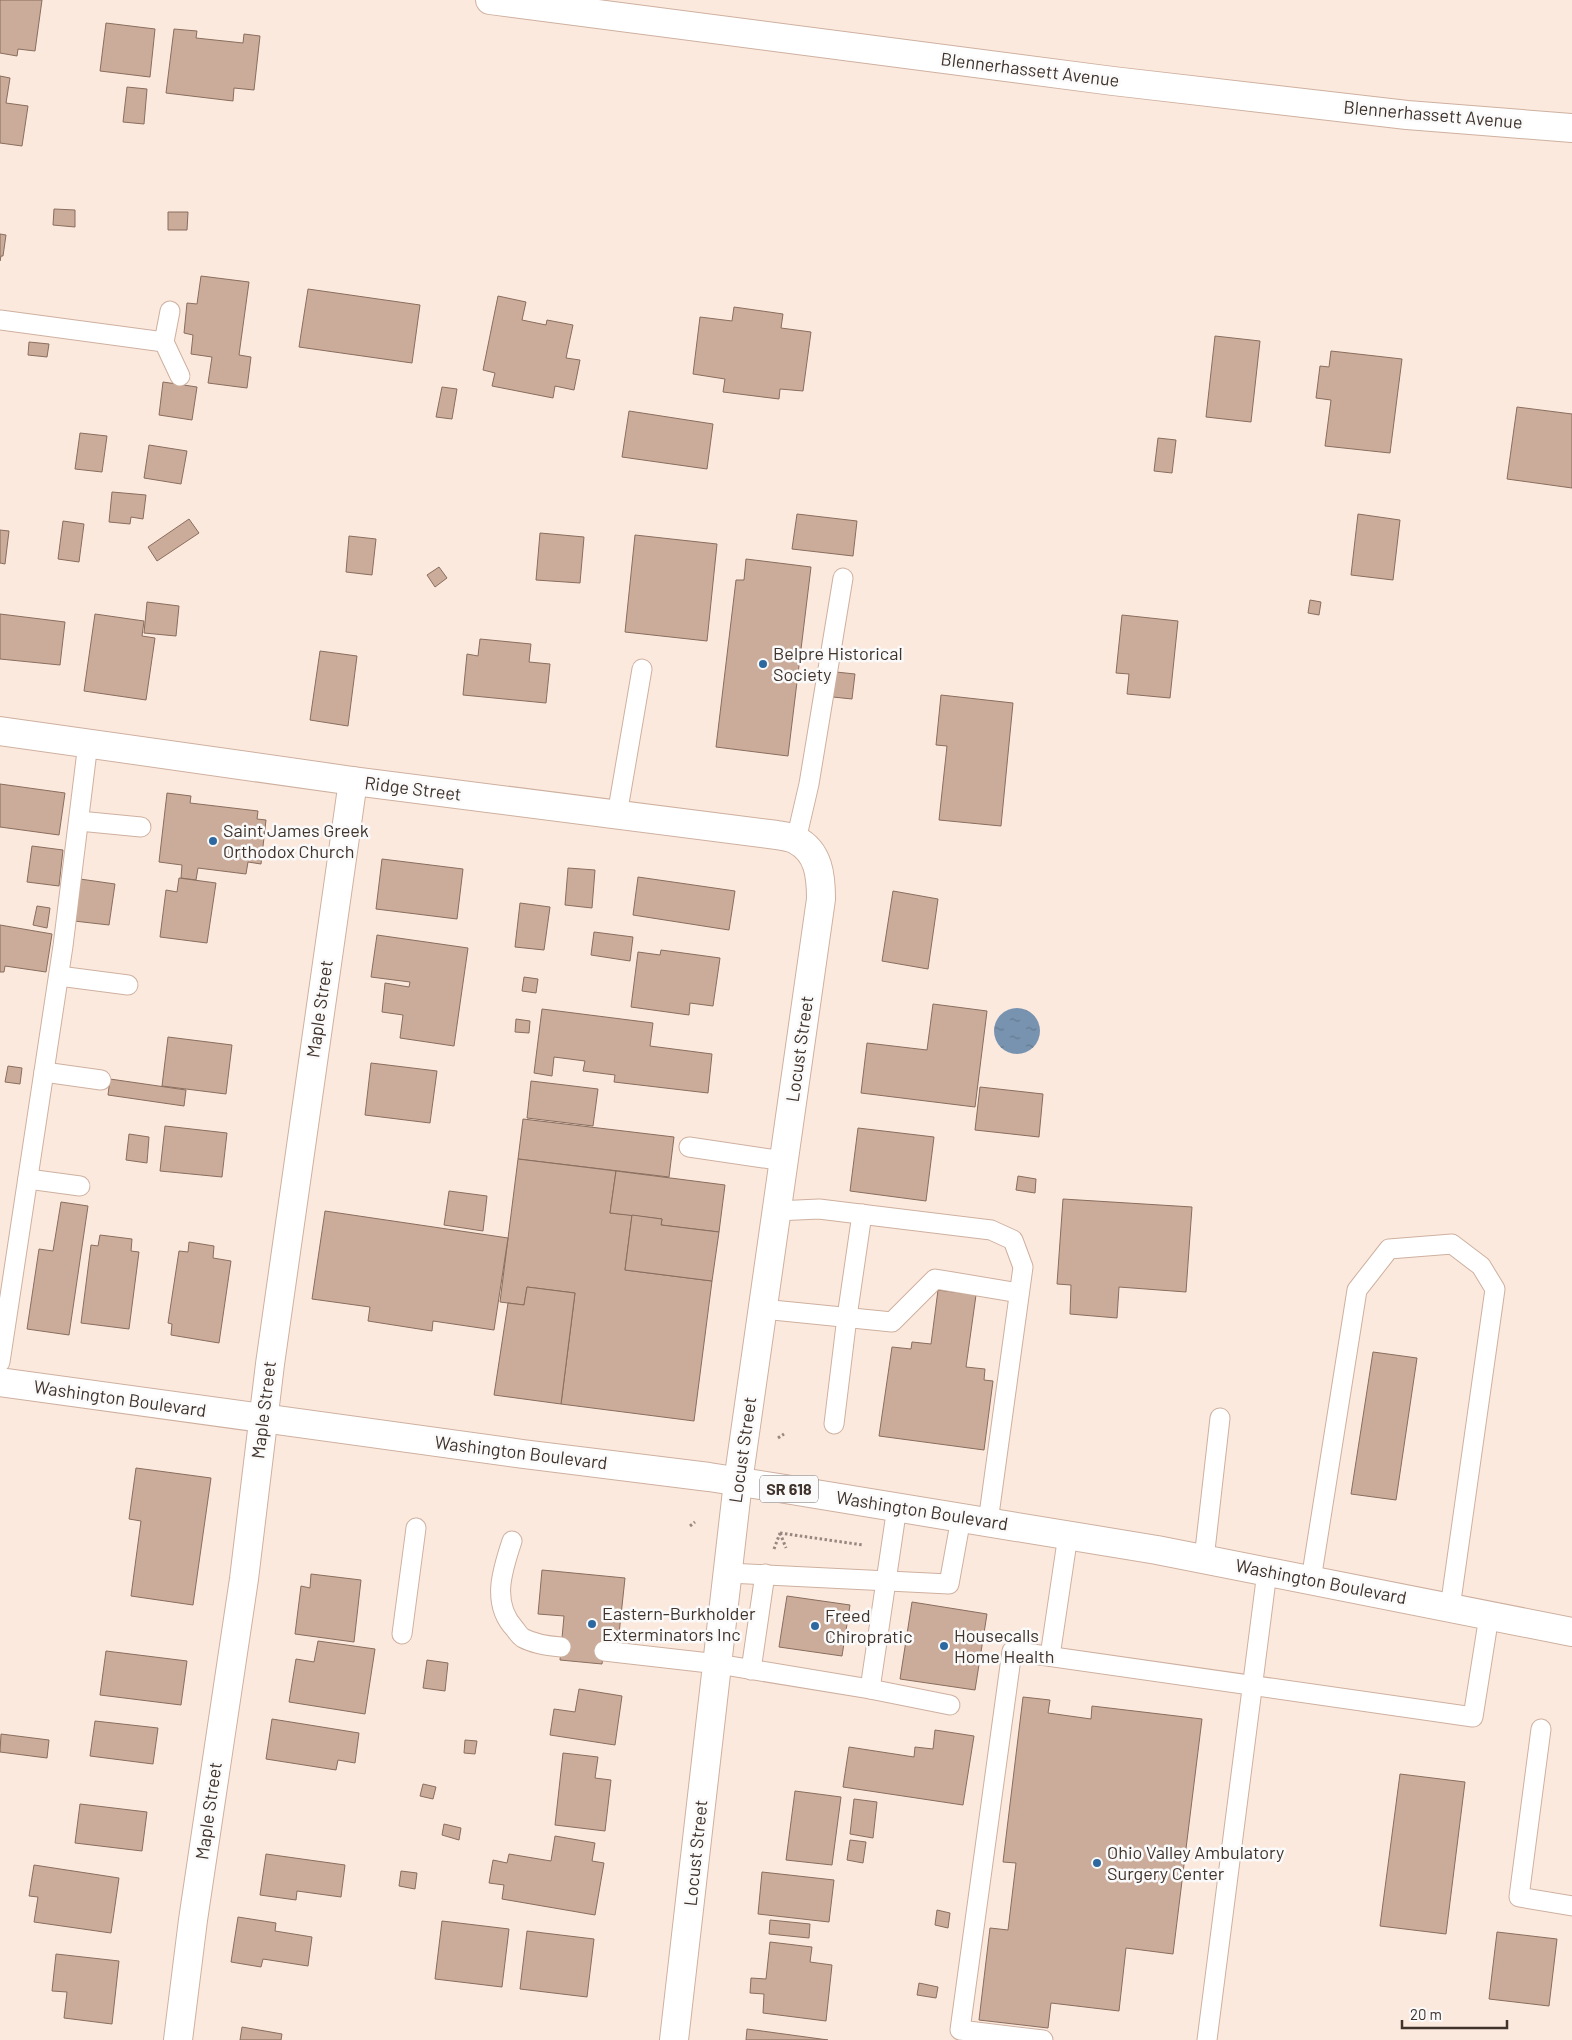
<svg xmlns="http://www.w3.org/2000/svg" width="1572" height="2040" font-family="Barlow,sans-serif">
<defs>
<pattern id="water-ripples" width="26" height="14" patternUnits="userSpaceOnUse" patternTransform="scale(1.25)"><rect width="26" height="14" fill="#7893b0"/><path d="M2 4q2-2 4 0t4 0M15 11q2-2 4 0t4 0" fill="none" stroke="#64798f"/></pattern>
</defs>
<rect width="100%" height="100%" fill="#fce9de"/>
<circle fill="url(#water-ripples)" cx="1017" cy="1031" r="23"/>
<g fill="#cbac9b" stroke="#896d5d">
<path d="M0 0H42L35 51 18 49 17 56 0 53Z"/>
<path d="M106 23 155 29 150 77 100 71Z"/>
<path d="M174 29 197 31 196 38 243 43 244 34 260 36 254 90 234 88 233 101 166 93Z"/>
<path d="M0 76 10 78 6 103 28 106 22 146 0 143Z"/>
<path d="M127 87 147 89 144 124 123 122Z"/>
<path d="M54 209 75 210V227L53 225Z"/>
<path d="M168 212H188L187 230H168Z"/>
<path d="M0 234 6 235 3 256H1L0 261Z"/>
<path d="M201 276 249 282 239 355 251 357 247 388 208 383 212 357 191 354 193 335 184 333 187 303 197 304Z"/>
<path d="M308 289 420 305 412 363 299 347Z"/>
<path d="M498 296 526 302 522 320 546 325 547 320 573 325 566 358 580 360 574 390 555 386 553 398 492 386 495 373 483 370Z"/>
<path d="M734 307 783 314 781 328 811 332 803 391 780 389 779 399 723 392 725 379 693 374 700 317 732 321Z"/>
<path d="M1215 336 1260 341 1251 422 1206 417Z"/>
<path d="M29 342 49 344 47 357 28 355Z"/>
<path d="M1331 351 1402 359 1390 453 1325 446 1331 400 1316 398 1320 366 1329 367Z"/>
<path d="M163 382 197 387 192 420 159 415Z"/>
<path d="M442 387 457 389 452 419 436 417Z"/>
<path d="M1517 407 1572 414V488L1507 479Z"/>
<path d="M629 411 713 424 707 469 622 457Z"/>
<path d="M80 433 107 436 102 472 75 469Z"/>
<path d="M1158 438 1176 440 1172 473 1154 471Z"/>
<path d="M149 445 187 451 181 484 144 478Z"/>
<path d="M112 492 146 495 143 519 131 517 130 524 109 522Z"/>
<path d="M797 514 857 521 853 556 792 549Z"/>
<path d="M1358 514 1400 520 1393 580 1351 575Z"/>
<path d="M189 519 199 533 157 561 148 547Z"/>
<path d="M63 521 84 524 79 562 58 559Z"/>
<path d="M0 530 9 531 5 564 0 563Z"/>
<path d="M540 533 584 537 580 583 536 580Z"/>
<path d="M635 535 717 544 707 641 625 632Z"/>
<path d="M349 536 376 539 372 575 346 572Z"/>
<path d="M746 559 811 567 788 756 716 747 736 580H744Z"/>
<path d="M439 567 447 578 435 587 427 575Z"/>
<path d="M1310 600 1321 602 1319 615 1308 613Z"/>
<path d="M147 602 179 606 176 636 144 633Z"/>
<path d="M0 614 65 622 60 665 0 659Z"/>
<path d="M95 614 144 621 142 636 155 638 146 700 84 691Z"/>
<path d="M1122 615 1178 621 1170 698 1127 694 1129 674 1116 673Z"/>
<path d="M480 639 531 644 529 662 550 664 546 703 463 695 467 654 478 656Z"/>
<path d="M320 651 357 656 348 726 310 720Z"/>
<path d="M836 672 855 674 852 699 833 697Z"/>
<path d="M941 695 1013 703 1001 826 939 820 947 746 936 745Z"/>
<path d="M0 784 65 793 59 835 0 827Z"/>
<path d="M167 793 191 796 190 803 258 811 257 819 266 820 261 864 248 862 246 874 198 868 196 880 181 878 182 865 159 862Z"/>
<path d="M32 846 63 850 59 886 27 882Z"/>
<path d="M382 859 463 869 457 919 376 909Z"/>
<path d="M568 868 595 870 592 908 565 905Z"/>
<path d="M638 877 735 891 729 930 633 915Z"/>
<path d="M179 878 216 883 207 943 160 937 166 890 177 892Z"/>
<path d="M80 879 115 884 109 925 74 921Z"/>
<path d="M893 891 938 899 928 969 882 961Z"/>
<path d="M520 903 550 907 544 950 515 947Z"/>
<path d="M37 906 50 908 47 928 33 925Z"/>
<path d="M0 925 52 934 46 972 5 966 4 972H0Z"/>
<path d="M594 932 633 937 630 961 591 955Z"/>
<path d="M377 935 468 948 454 1046 400 1038 403 1015 382 1012 385 983 409 987 410 982 371 977Z"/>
<path d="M661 950 720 958 713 1006 690 1003 689 1015 631 1007 638 952 660 955Z"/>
<path d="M524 977 538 979 536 993 522 991Z"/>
<path d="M933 1004 987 1011 975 1107 861 1093 867 1043 927 1050Z"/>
<path d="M542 1009 653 1023 650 1046 712 1054 708 1093 614 1082 615 1075 583 1071 585 1061 554 1057 552 1076 534 1073Z"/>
<path d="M516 1019 530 1021 529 1033 515 1032Z"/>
<path d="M168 1037 232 1045 226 1094 162 1086Z"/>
<path d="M371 1063 437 1071 430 1123 365 1115Z"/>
<path d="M8 1066 22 1068 20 1084 5 1082Z"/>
<path d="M110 1079 186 1090 184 1106 108 1095Z"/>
<path d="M531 1081 598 1089 593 1126 527 1118Z"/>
<path d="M980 1087 1043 1094 1039 1137 975 1130Z"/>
<path d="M523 1119 674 1137 669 1177 518 1159Z"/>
<path d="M165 1126 227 1133 222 1177 160 1171Z"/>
<path d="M858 1128 934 1137 926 1201 850 1191Z"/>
<path d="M129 1134 149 1137 147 1163 126 1160Z"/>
<path d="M518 1159 616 1171 610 1213 632 1215 625 1270 712 1281 694 1421 561 1404 575 1293 527 1287 524 1305 500 1302Z"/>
<path d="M616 1171 725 1185 719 1232 661 1225 662 1219 610 1213Z"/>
<path d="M1018 1176 1036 1179 1035 1193 1016 1190Z"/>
<path d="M449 1191 487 1196 483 1231 444 1225Z"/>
<path d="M1063 1199 1192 1207 1186 1292 1119 1287 1117 1318 1070 1314 1071 1285 1057 1284Z"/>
<path d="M61 1202 88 1206 69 1335 27 1329 39 1249 53 1251Z"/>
<path d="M325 1211 508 1238 494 1330 433 1321 432 1331 368 1321 370 1307 312 1299Z"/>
<path d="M632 1215 662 1219 661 1225 719 1232 712 1281 625 1270Z"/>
<path d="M100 1235 132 1239 131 1251 139 1252 129 1329 81 1323 91 1245 98 1246Z"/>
<path d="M189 1242 214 1246 213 1258 231 1261 219 1343 171 1335 172 1324 168 1323 179 1251 188 1252Z"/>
<path d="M527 1287 575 1293 561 1404 494 1395 508 1303 524 1305Z"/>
<path d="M938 1290 976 1295 966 1367 985 1369 984 1380 993 1381 984 1450 879 1436 892 1347 911 1349 912 1342 931 1344Z"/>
<path d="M1373 1352 1417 1358 1396 1500 1351 1494Z"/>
<path d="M136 1468 211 1478 193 1605 131 1596 141 1521 129 1519Z"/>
<path d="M542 1570 625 1578 619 1634 606 1632 602 1664 560 1660 564 1616 538 1614Z"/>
<path d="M311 1574 361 1580 354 1642 295 1634 301 1586 310 1588Z"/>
<path d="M787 1596 850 1605 842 1656 779 1647Z"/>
<path d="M912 1602 987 1614 975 1690 900 1679Z"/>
<path d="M318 1641 375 1649 365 1714 289 1702 296 1659 314 1662Z"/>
<path d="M106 1651 187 1661 181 1705 100 1695Z"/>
<path d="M427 1660 448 1663 445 1691 423 1688Z"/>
<path d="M579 1689 622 1696 615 1745 550 1735 554 1709 575 1712Z"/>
<path d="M1023 1697 1050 1700 1048 1713 1091 1719 1092 1706 1202 1719 1173 1954 1126 1948 1119 2011 1051 2003 1048 2028 979 2020 990 1928 1008 1930 1016 1863 1003 1862Z"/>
<path d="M272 1719 359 1733 355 1763 338 1760 336 1770 266 1759Z"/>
<path d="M95 1721 158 1728 153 1764 90 1756Z"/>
<path d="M935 1730 974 1736 963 1805 843 1787 849 1747 914 1757 915 1747 933 1749Z"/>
<path d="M1 1734 49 1740 47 1758 0 1752Z"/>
<path d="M465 1740 477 1741 475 1754 464 1753Z"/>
<path d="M563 1753 598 1757 595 1778 611 1780 605 1831 555 1825Z"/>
<path d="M1400 1774 1465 1782 1446 1934 1380 1926Z"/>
<path d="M423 1784 436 1787 433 1799 420 1796Z"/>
<path d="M795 1791 841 1797 832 1865 786 1860Z"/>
<path d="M854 1799 877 1802 873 1838 850 1834Z"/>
<path d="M80 1804 147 1812 142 1851 75 1843Z"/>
<path d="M444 1824 461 1828 459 1840 442 1835Z"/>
<path d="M555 1836 595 1843 592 1861 604 1863 595 1915 502 1899 504 1885 489 1883 493 1860 507 1863 509 1854 551 1861Z"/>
<path d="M850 1840 866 1842 863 1863 847 1860Z"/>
<path d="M266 1854 345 1865 341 1897 297 1891 296 1900 260 1895Z"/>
<path d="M34 1865 119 1878 111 1933 34 1922 38 1897 29 1896Z"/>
<path d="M401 1871 417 1873 415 1889 399 1886Z"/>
<path d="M762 1872 834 1880 829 1922 758 1914Z"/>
<path d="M937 1910 950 1913 948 1928 935 1925Z"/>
<path d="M238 1917 276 1923 275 1931 312 1937 308 1966 263 1959 261 1967 231 1962Z"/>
<path d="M770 1920 810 1924 809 1938 769 1934Z"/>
<path d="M442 1921 509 1929 502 1987 435 1979Z"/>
<path d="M527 1931 594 1939 587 1997 520 1989Z"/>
<path d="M1497 1932 1557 1939 1549 2006 1489 1999Z"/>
<path d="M770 1942 812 1947 810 1962 832 1965 826 2021 763 2013 764 1994 750 1993 751 1978 766 1979Z"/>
<path d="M56 1954 119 1961 112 2024 64 2018 67 1992 52 1991Z"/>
<path d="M919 1983 938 1987 936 1998 917 1995Z"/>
<path d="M242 2027 282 2034 281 2040H240Z"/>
<path d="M747 2029 828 2040H746Z"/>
</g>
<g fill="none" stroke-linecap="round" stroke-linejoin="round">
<defs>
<g id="lane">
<path d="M170 311 164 342 180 376"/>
<path d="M0 320 164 342"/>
<path d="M617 815 642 669"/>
<path d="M79 821 141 827"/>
<path d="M796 840 809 784 843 578"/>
<path d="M59 976 128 985"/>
<path d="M44 1072 101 1080"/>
<path d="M689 1147 784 1161"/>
<path d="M28 1179 80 1186"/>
<path d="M776 1211 819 1209 991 1230 1013 1240 1023 1267 988 1522"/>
<path d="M762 1309 892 1322 935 1279 1019 1293"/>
<path d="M0 1362 63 946 88 743"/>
<path d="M834 1424 847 1317 862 1214"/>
<path d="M512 1541C502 1571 491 1604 515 1629 517 1632 520 1636 523 1638 534 1644 549 1646 561 1647"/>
<path d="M1204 1559 1220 1418"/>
<path d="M728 1573 949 1584 961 1518"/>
<path d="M1311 1580 1357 1290 1389 1249 1452 1244 1481 1266 1495 1289 1450 1608"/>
<path d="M402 1634 416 1528"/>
<path d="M604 1651 718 1664 870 1689 897 1507"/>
<path d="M1050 1656 1068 1535"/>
<path d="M751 1670 765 1574"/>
<path d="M870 1689 950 1705"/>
<path d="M1541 1729 1519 1897 1572 1906"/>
<path d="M1043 2040 960 2030 1012 1651 1473 1717 1489 1616"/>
<path d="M1207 2040 1267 1572"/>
</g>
<g id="street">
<path d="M0 731 353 781 777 835C783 836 791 837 796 840 819 852 821 876 821 899L738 1482 674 2040"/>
<path d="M178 2040 193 1920 244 1579 270 1364 353 781"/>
</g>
<path id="secondary" d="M490 0 1113 81 1407 115 1572 128"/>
<path id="primary" d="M0 1382 523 1454 709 1477 779 1488 1157 1550 1572 1632"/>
</defs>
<use href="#lane" stroke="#ceb09f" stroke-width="21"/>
<use href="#street" stroke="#ceb09f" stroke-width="30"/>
<use href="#secondary" stroke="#ceb09f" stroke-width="30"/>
<use href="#primary" stroke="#ceb09f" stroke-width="30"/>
<g stroke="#97877e" stroke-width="3" stroke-dasharray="2.5 2.5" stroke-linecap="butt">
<path d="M778 1438 784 1434"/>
<path d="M690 1526 695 1522"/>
<path d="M780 1533 863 1545"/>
<path d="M780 1533 786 1548"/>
<path d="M774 1549 780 1533"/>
</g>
<use href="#lane" stroke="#fff" stroke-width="19"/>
<use href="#street" stroke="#fff" stroke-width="28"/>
<use href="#secondary" stroke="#fff" stroke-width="28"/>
<use href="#primary" stroke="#fff" stroke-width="28"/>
</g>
<g fill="#2d69a0" stroke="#fafafa" stroke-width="2">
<circle cx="763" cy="664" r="5"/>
<circle cx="213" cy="841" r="5"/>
<circle cx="592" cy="1624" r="5"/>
<circle cx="815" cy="1626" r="5"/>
<circle cx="944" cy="1646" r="5"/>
<circle cx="1097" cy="1863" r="5"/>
</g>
<g text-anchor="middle" stroke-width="5" stroke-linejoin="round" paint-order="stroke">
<rect fill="#fafafa" stroke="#786f6a" stroke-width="1" x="760" y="1475.5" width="58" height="27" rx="4"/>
<g font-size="16" font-weight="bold" fill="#40332c">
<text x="789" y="1495">SR 618</text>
</g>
<g font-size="18" fill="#40332c" stroke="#fafafa">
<text transform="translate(1030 70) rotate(7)" y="6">Blennerhassett Avenue</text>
<text transform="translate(1433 115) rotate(5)" y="6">Blennerhassett Avenue</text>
<text transform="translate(413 789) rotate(7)" y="6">Ridge Street</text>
<text transform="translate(320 1009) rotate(-82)" y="6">Maple Street</text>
<text transform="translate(800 1049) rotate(-82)" y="6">Locust Street</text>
<text transform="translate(120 1399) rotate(8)" y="6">Washington Boulevard</text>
<text transform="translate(264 1410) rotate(-83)" y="6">Maple Street</text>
<text transform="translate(743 1450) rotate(-82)" y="6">Locust Street</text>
<text transform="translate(521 1453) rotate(7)" y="6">Washington Boulevard</text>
<text transform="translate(922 1511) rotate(9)" y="6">Washington Boulevard</text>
<text transform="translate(1321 1582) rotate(11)" y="6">Washington Boulevard</text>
<text transform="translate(209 1811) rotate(-82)" y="6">Maple Street</text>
<text transform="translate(696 1853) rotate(-84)" y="6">Locust Street</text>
</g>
<g font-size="18" fill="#40332c" stroke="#fafafa" text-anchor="start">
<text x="773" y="660">Belpre Historical<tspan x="773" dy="21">Society</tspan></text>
<text x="223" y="837">Saint James Greek<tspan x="223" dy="21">Orthodox Church</tspan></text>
<text x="602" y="1620">Eastern-Burkholder<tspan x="602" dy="21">Exterminators Inc</tspan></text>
<text x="825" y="1622">Freed<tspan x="825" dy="21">Chiropratic</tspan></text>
<text x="954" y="1642">Housecalls<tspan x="954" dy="21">Home Health</tspan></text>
<text x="1107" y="1859">Ohio Valley Ambulatory<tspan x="1107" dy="21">Surgery Center</tspan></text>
</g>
</g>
<path d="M1402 2020v8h105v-8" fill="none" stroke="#40332c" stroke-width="2.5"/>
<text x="1410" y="2020" font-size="15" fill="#40332c" stroke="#fafafa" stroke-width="4" paint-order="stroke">20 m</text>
</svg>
